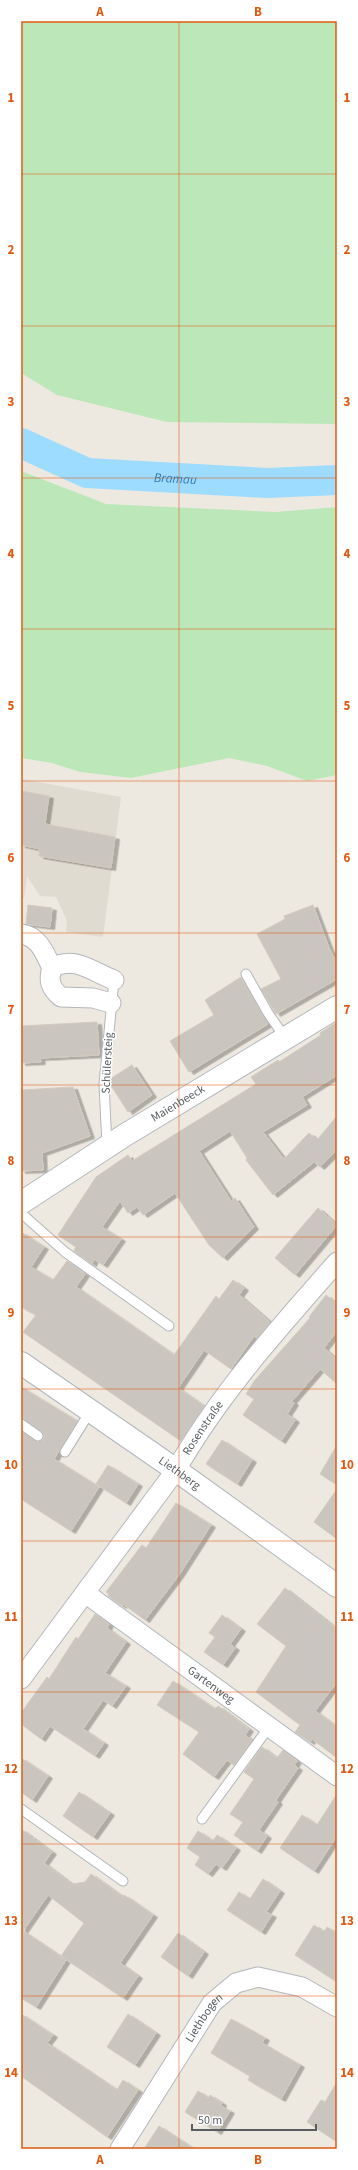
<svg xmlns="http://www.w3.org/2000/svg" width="358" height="2170" font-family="'Source Sans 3',sans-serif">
<defs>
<filter id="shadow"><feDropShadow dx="4.5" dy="2.5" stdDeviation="0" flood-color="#0004"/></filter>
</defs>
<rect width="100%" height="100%" fill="#ede9e0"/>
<path fill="#e0dbd0" d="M21 779 121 797 103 937 66 932 67 921 56 897 40 896 27 876 24 898 21 897Z"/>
<g fill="#bce8b9">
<path d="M21 21H337V424L167 422 57 395 21 373Z"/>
<path d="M21 471 106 504 276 512 337 507V775L307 781 267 766 229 758 131 778 80 772 52 763 21 758Z"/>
</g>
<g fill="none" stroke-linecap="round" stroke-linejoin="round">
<path stroke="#9edcff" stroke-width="30" id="s1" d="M21 443 87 473 267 483 337 480"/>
</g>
<g fill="#cac6bf" stroke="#d2cabe" filter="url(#shadow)">
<path d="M21 791 49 796 45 824 115 837 111 868 39 856 40 849 21 845Z"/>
<path d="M28 905 52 908 50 927 26 924Z"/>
<path d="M313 905 329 948 337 963V979L276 1014 261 989 281 979 257 934 285 919 284 916Z"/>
<path d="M241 977 268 1024 189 1072 170 1041 214 1015 205 1000Z"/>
<path d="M97 1022 99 1055 40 1058 41 1062 21 1063V1026Z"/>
<path d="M337 1022V1075L302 1097 307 1105 263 1132 284 1159 309 1133 317 1140 337 1116V1150L320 1167 314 1162 273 1195 246 1160 247 1158 230 1131 199 1151 231 1201 235 1198 254 1227 223 1258 209 1245 175 1193 143 1215 137 1207 128 1213 120 1201 102 1227 121 1239 103 1265 94 1259 92 1264 74 1251 76 1247 58 1235 96 1177 128 1155 132 1161 256 1084 251 1077 278 1060 279 1062 321 1035 320 1033Z"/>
<path d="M132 1065 152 1095 128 1112 110 1084V1079Z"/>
<path d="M73 1087 90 1136 42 1153 43 1170 21 1171V1090Z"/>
<path d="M318 1208 337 1225 295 1275 275 1258Z"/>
<path d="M21 1232 44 1247 31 1267 53 1280 67 1261 85 1274 76 1287 174 1355 216 1296 219 1299 233 1280 244 1288 239 1295 270 1322 257 1338 254 1336 231 1369 204 1350 178 1388 204 1406 181 1441 23 1332 36 1315 21 1307Z"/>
<path d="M326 1295 337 1304V1331L324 1348 337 1360V1384L320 1369 292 1401 294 1403 287 1414 295 1420 281 1441 243 1415 254 1399 246 1394 255 1380 310 1318 309 1317Z"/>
<path d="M21 1387 77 1421 54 1459 99 1487 71 1531 21 1499V1431L37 1442 43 1440 44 1436 41 1431 21 1418Z"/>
<path d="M222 1440 252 1460 237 1484 206 1464Z"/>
<path d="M337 1445V1485L320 1474Z"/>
<path d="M108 1465 138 1484 126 1503 96 1484Z"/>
<path d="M337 1489V1539L314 1522Z"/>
<path d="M176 1503 211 1525 179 1575 145 1620 123 1604 122 1606 108 1596 109 1594 106 1592 142 1545 146 1548Z"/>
<path d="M285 1588 337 1629V1682L315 1711 337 1727V1758L312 1739 310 1742 295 1732 300 1725 256 1692 286 1646 257 1624Z"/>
<path d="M95 1614 109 1624 107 1628 126 1642 105 1673 126 1686 112 1706 103 1700 83 1729 104 1743 95 1756 50 1726 41 1739 21 1724V1713L47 1677 49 1679 76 1637 78 1639Z"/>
<path d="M222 1615 241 1629 230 1644 235 1648 223 1665 204 1652 215 1637 209 1633Z"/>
<path d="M173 1681 215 1709 218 1706 249 1729 245 1735 252 1740 234 1765 227 1760 214 1777 183 1754 199 1732 157 1705Z"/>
<path d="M262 1747 277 1758 283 1750 297 1761 294 1765 298 1768 276 1800 278 1802 259 1830 267 1836 257 1851 234 1835 243 1822 230 1814 254 1779 244 1772Z"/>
<path d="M21 1758 48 1776 32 1800 21 1792Z"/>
<path d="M79 1792 110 1813 93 1837 63 1816Z"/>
<path d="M337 1794V1836L314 1871 280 1848 302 1815 317 1825Z"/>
<path d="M21 1829 52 1852 44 1863 72 1884 85 1882 91 1874 123 1897 124 1895 153 1915 120 1963 138 1976 123 1998 61 1956 84 1923 48 1895 23 1931 66 1960 36 2007 21 1998Z"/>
<path d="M198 1831 213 1841 217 1835 236 1848 222 1868 216 1864 208 1874 195 1865 200 1857 187 1848Z"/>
<path d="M263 1879 280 1891 266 1912 272 1915 261 1932 227 1910 239 1892 250 1899Z"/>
<path d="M314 1925 324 1932 327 1927 337 1933V1982L295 1955Z"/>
<path d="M178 1933 204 1952 188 1976 161 1957Z"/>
<path d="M21 2014 53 2035 47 2043 117 2090 123 2080 138 2090 107 2137 21 2076Z"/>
<path d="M128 2014 156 2033 135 2065 107 2047Z"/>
<path d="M231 2019 265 2038 262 2043 300 2065 281 2099 248 2080 250 2076 211 2053Z"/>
<path d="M337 2082V2142L307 2122 321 2100 325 2102Z"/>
<path d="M198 2091 209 2098 210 2095 222 2103 221 2106 230 2111 217 2132 185 2112Z"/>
<path d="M159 2126 194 2149H144Z"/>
</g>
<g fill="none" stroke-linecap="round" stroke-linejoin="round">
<defs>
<g id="service">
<path d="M246 974 268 1013 286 1039"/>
<path d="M107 1146 104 1084 114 980"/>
<path d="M21 1213 65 1252 169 1326"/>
<path d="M21 1424 38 1436"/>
<path d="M65 1452 91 1410"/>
<path d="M21 1809 123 1881"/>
<path d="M202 1819 269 1727"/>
</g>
<g id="minor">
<path d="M21 934C39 936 45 954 52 968 48 980 50 988 61 997L93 998 111 1003"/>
<path d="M52 968C74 955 93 972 114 980"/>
<path id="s2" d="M85 1593 337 1776"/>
<path id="s3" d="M21 1679 176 1470C220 1393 279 1328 337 1262"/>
<path id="s4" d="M120 2149 212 2003 236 1983 258 1977 302 1987 337 2007"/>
</g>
<g id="tertiary">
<path id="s5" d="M21 1203 125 1135 337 1007"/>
<path id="s6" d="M21 1363 176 1470 337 1586"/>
</g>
</defs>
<use href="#service" stroke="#b3b7bc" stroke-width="11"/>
<use href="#minor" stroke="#b3b7bc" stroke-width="21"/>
<use href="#tertiary" stroke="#b3b7bc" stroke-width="24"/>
<use href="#service" stroke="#fff" stroke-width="9"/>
<use href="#minor" stroke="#fff" stroke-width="19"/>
<use href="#tertiary" stroke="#fff" stroke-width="22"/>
</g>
<path fill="none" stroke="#e15910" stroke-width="1" stroke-opacity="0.55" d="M179 21V2149M21 174H337M21 326H337M21 478H337M21 629H337M21 781H337M21 933H337M21 1085H337M21 1237H337M21 1389H337M21 1541H337M21 1692H337M21 1844H337M21 1996H337"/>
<g text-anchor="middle" stroke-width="3" stroke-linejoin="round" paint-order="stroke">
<g font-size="12" fill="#595e62" stroke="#fff">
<text transform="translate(107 1063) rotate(-87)" y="4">Schülersteig</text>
<text dy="4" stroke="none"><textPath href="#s5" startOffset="186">Maienbeeck</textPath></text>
<text dy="4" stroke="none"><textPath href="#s3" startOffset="310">Rosenstraße</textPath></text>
<text dy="4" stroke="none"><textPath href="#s6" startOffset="193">Liethberg</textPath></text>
<text dy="4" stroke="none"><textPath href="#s2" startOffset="156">Gartenweg</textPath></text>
<text dy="4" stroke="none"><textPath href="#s4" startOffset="156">Liethbogen</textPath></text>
</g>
<g font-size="13" font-style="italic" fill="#3178b0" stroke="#fff">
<text dy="5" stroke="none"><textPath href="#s1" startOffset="161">Bramau</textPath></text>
</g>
</g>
<rect width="358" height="2170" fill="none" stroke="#ffffff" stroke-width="44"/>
<path d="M192 2124v6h124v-6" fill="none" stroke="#595e62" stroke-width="2"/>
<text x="198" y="2124" font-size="12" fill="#595e62" stroke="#ffffff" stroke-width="3" paint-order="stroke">50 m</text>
<rect x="22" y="22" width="314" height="2126" fill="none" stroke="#e15910" stroke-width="1.5"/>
<g font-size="13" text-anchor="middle" font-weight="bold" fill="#e15910">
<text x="100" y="16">A</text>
<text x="258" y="16">B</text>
<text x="11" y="102">1</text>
<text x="347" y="102">1</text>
<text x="11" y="254">2</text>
<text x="347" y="254">2</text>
<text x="11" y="406">3</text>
<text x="347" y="406">3</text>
<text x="11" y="558">4</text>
<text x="347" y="558">4</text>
<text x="11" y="710">5</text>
<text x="347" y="710">5</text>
<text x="11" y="862">6</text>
<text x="347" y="862">6</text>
<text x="11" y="1014">7</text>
<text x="347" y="1014">7</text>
<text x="11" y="1165">8</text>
<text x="347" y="1165">8</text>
<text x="11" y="1317">9</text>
<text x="347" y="1317">9</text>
<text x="11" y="1469">10</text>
<text x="347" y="1469">10</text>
<text x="11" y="1621">11</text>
<text x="347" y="1621">11</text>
<text x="11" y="1773">12</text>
<text x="347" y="1773">12</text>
<text x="11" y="1925">13</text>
<text x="347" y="1925">13</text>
<text x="11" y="2077">14</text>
<text x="347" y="2077">14</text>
<text x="100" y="2164">A</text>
<text x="258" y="2164">B</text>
</g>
</svg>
